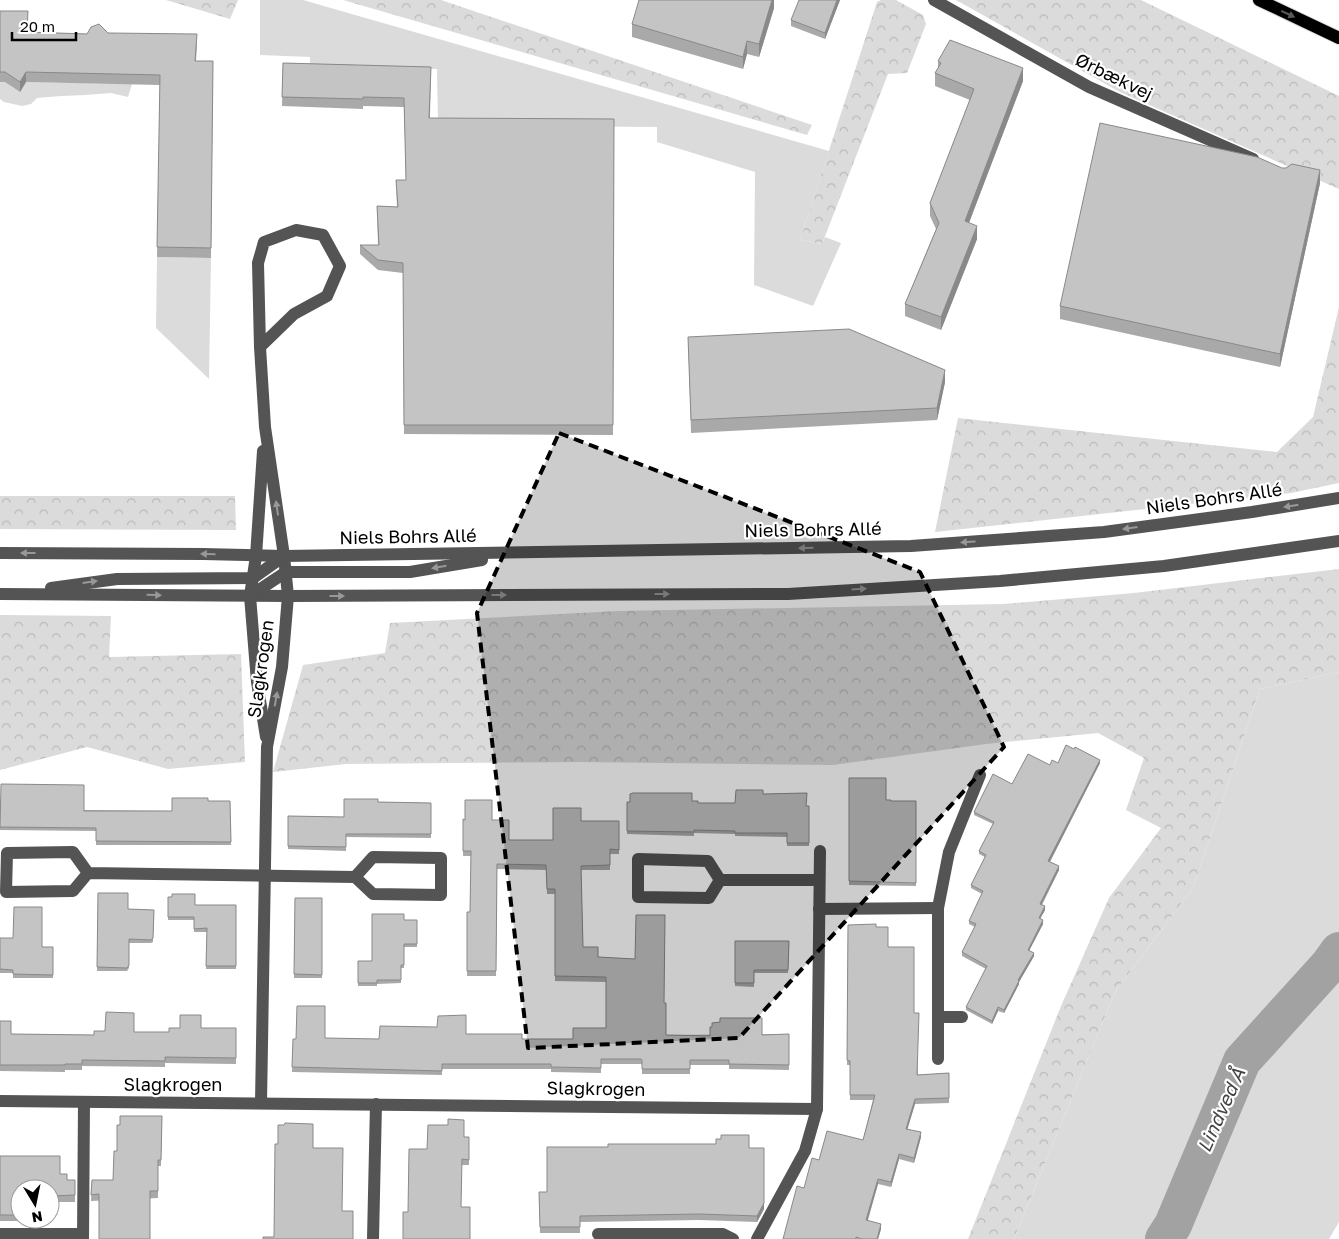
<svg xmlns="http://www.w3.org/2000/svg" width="1339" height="1239" font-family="'Golos Text',sans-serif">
<defs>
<pattern id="forest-crowns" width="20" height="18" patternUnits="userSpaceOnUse" patternTransform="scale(1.25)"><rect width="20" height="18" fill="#dbdbdb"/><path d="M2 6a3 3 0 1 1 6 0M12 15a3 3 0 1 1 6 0" fill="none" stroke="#bababa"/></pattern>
</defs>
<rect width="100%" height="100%" fill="#fff"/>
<g fill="#dbdbdb">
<path d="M260 0H303L829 151 800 240 822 244 825 237 841 243 813 306 754 285 755 172 657 142V127L438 125 437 69 310 68V57L260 55Z"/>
<path d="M0 82H10L12 87 18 90 26 82 132 84 128 97 111 93 86 95 61 96 37 98 31 104 22 106 4 102 0 99Z"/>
<path d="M157 257 211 258 209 379 156 328Z"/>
<path d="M1339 672V1222L1329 1239H1014L1115 992 1193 888 1260 689Z"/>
</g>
<g fill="url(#forest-crowns)">
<path d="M166 0H238L230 19Z"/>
<path d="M343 0H441L812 125 807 135Z"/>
<path d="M881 0H896L923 15 926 24 907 73 888 74 822 244 800 240 877 2Z"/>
<path d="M956 0H1141L1339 96V189L1120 92Z"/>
<path d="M1339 307V483L1291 493 935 532 958 418 1277 452 1313 417Z"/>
<path d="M0 496H235L236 530 0 529Z"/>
<path d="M1339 569V672L1260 689 1193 888 1115 992 1014 1239H968L1061 1006 1109 898 1161 828 1126 810 1144 758 1098 733 986 744 833 765 581 762 346 764 273 772 303 665 385 653 390 623 618 611 1003 604 1134 593Z"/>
<path d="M0 615 111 616 109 657 241 654 245 762 168 769 87 747 0 770Z"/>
</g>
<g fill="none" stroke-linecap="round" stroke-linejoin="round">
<path stroke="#a2a2a2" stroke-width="38" d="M1164 1239 1173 1225 1242 1061 1329 965 1339 951"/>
<defs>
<path id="major" d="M1259 0 1339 38"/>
</defs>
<use href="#major" stroke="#dbdbdb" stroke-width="14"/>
<g stroke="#545454" stroke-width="12">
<path d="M934 0 1089 87 1253 159"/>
<path d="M260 347 294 314 327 296 340 266 323 235 296 230 264 242 258 263 260 347 265 427 284 556 288 596 282 667 267 747 261 1103"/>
<path d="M263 451 256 556 250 596 257 682 266 737"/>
<path d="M0 553 203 554 284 556 911 546 1104 532 1252 512 1339 498"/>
<path d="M51 588 117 579 253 578 284 556"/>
<path d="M0 594 288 596 788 594 1000 581 1164 566 1339 541"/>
<path d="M250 596 286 572H410L482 560"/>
<path d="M88 873 73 891 6 892 7 853 73 852 88 873 355 877 373 894 441 895V858L373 857 355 877"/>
<path d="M720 880 709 898 638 897V859L708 861 720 880H819"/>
<path d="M819 909 938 908"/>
<path d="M938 1017H962"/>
<path d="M938 1059V908L949 852 980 775"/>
<path d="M0 1101 817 1109"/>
<path d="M0 1234H83"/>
<path d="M598 1234H723L733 1239"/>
<path d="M83 1239 84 1102"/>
<path d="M373 1239 376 1104"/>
<path d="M757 1239 805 1151 817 1109 820 851"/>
</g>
<use href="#major" stroke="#000" stroke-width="12"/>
</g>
<g fill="#a9a9a9">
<path d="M774 0V8L759 57 747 54 743 69 632 37V24Z"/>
<path d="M840 0 825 39 791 26V20Z"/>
<path d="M0 11 28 21 27 32 87 34 108 33 197 44 196 61H213L211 258 157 257 160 85 26 82 20 92 5 82H0Z"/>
<path d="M938 61 1023 81 969 223 977 239 941 330 905 316V304L936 229 930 216V203L970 100 935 86V73L938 69Z"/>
<path d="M283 63 431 67 430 118 614 119 613 435 404 434 403 273 378 270 360 254V245H378L377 206 397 207 396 180H406L404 107 363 106V109L282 106Z"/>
<path d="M1282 168 1320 183 1280 367 1060 319V306Z"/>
<path d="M688 337 945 382 937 420 691 433Z"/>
<path d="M1058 763H1100L1050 862 1059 870 1042 905 1045 910 1040 918 1043 924 1029 950 1034 956 1019 982V984L1004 1013 998 1011 992 1024 966 1010V1007L986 969 962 956V952L975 927 969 924V921L982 894 971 888V885L985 857 979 854V851L993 824 974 815V812L1012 784 1050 765Z"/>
<path d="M849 778 886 800 891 801H916V886L849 885Z"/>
<path d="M763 794 806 806H809V846H787V837L735 836V834L694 833V836L627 834V802L692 801 698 803H735Z"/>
<path d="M208 801H230L231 845H96V831L0 830V809L172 811Z"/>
<path d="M378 802 431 803V838L346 837V851L288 849V816L344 817Z"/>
<path d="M463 819 492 820 509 840H553L581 821H619V854H610V870H581L583 947 664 1003 666 1035 789 1034V1070L729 1069V1065H690V1074H642V1065L641 1064H601V1073L551 1072V1069H442V1075L292 1072 293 1039H379L466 1034 522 1039H573L606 1028V982L555 981V894H547L546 870 497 869 496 976H467V912H470L471 856H463Z"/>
<path d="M98 893 128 909 154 910 153 942 151 943H129V968L127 971H97Z"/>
<path d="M168 897H172L195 905H236V969H206L207 932H194V920H168Z"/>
<path d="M295 898H322V978H294Z"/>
<path d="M404 920H417V947H404V968H401V983L377 984V986H358V961H372Z"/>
<path d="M848 925 876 927 888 947 914 1013 918 1075 949 1073V1103L915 1104 907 1129 921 1137 914 1163 899 1159 891 1187 878 1184 868 1220 881 1229 878 1239H783L804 1188 819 1160 863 1140 873 1100H850V1065H847Z"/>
<path d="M0 938 42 947H53V978H13V973H0Z"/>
<path d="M735 941H789L788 973H754V987L735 986Z"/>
<path d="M0 1021 11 1034 94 1035 134 1032H169L201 1028H236V1064L165 1063V1067L82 1066V1070H65V1072L0 1071Z"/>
<path d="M162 1116 161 1166H158V1198L91 1201 92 1180H113L117 1151Z"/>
<path d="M464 1137H469V1165H462L408 1212 427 1149Z"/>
<path d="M749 1148 764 1209 757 1222 699 1220 580 1222V1233H540L539 1192H547Z"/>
<path d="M0 1156 60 1174 67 1180H75V1202H50V1189H20V1219H28V1221H0Z"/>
</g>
<g fill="#898989">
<path d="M772 0H774V8L759 57V44Z"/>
<path d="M837 0H840L825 39V33Z"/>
<path d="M747 41V54L743 69V57Z"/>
<path d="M1023 68V81L965 233V221Z"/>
<path d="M26 72V82L20 92V82Z"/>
<path d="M1320 170V183L1280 367V354Z"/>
<path d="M977 226V239L941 330V317Z"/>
<path d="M945 370V382L937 420V408Z"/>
<path d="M1100 760V763L1048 865V861Z"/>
<path d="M1059 866V870L1040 907V904Z"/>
<path d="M1045 906V910L1039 921V918Z"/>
<path d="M1043 920V924L1028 953V950Z"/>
<path d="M1034 953V956L1019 982V984L1004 1013V1010L1018 980Z"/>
<path d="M998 1007V1011L992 1024V1021Z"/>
<path d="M915 1099V1104L906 1134V1129Z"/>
<path d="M921 1132V1137L914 1163V1158Z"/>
<path d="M764 1148V1209L757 1222V1216Z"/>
<path d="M899 1154V1159L891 1187V1182Z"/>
<path d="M878 1179V1184L866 1225V1220Z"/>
<path d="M881 1224V1229L878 1239H877Z"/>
</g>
<g fill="#c4c4c4" stroke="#898989">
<path d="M639 0H772L759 44 747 41 743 57 632 24Z"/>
<path d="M799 0H837L825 33 791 20Z"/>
<path d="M0 11H28L27 32 87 34 91 27 99 24 108 33 197 34 195 61H213L211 248 157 247 160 75 26 72 20 82 5 72H0Z"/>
<path d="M950 40 1023 68 965 221 977 226 941 317 905 304 939 223 930 203 974 89 935 73 941 63 938 61Z"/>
<path d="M283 63 431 67 429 118 614 119 613 425H404L403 263 378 260 360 245H379L377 206 398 207 396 180H406L404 98 363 97V99L282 97Z"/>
<path d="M1100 123 1257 157 1282 168H1286L1292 164 1320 170 1280 354 1060 306Z"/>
<path d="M849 329 945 370 937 408 691 420 688 337Z"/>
<path d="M1066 745 1074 749 1075 747 1100 760 1048 861 1059 866 1040 904 1045 906 1039 918 1043 920 1028 950 1034 953 1018 980 1019 981 1004 1010 998 1007 992 1021 966 1007 987 966 962 952 976 924 969 921 983 891 971 885 986 855 979 851 994 822 974 812 993 774 1012 784 1028 754 1050 765 1052 760 1058 763Z"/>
<path d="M849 778H886V800H891V801H916V883L849 881Z"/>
<path d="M1 784 84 785V811H172V798H208V801H230L231 842 96 841V828L0 827Z"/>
<path d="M736 790H763V794L807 793 806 806H809V843H787V833H735V831L694 830V832L627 831V802H630V794L633 793H692V801H698V803H735Z"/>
<path d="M344 799H378V802L431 803V834H346V847L288 846V816L344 817Z"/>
<path d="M465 800H492V820H509V840H553V808H581V821H619V850L610 849V865L581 866 583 947H598V957L635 959 636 915H665L664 1003H666V1035L710 1036V1027H712V1023L720 1022V1018H762V1035L789 1034V1065L729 1064V1060H690V1069H642V1060L641 1059H601V1068L551 1067V1064H442V1071L292 1067 293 1039H296L297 1006H325V1038L379 1039 380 1026 437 1027 438 1016 466 1015V1034H522V1039H573V1028H606V977L555 976V889H547L546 865 497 864 496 971H467V912H470L471 851H463V819L465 820Z"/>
<path d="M98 893H128V909L154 910 153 938 151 940 129 939V965L127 968 97 967Z"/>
<path d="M172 894H195V905H236V966H206L207 928 194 929V917H168V897H172Z"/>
<path d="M295 898H322V975L294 974Z"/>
<path d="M14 907H42V947H53V975L13 974V970L0 969V938H13Z"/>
<path d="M372 914H404V920H417V944H404V965H401V980H377V983H358V961H372Z"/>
<path d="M876 924V927H888V947H914V1013H919L917 1075 949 1073V1098L915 1099 906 1129 921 1132 914 1158 899 1154 891 1182 878 1179 866 1220 881 1224 877 1239H862L856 1237V1239H783L797 1186 804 1188 812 1158 819 1160 827 1131 863 1140 875 1095H850V1061L847 1060 848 925Z"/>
<path d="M735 941H789L788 970H754V983H735Z"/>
<path d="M106 1012 134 1013V1032H169V1028H180V1015H201V1028H236V1058L165 1057V1061L82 1060V1064H65V1065H0V1021H11V1034L94 1035V1031H105Z"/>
<path d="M120 1116H162L161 1160H158V1191H150V1239H99V1194L91 1195 92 1180H113L114 1151H117V1125H120Z"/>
<path d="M448 1119 464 1120V1137H469V1160L462 1159 461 1207H470V1239H403V1212H408L409 1149H427L428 1125H448Z"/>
<path d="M285 1123 313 1124V1148H343L342 1211H353V1239H263V1237H274L275 1144H278V1125H284Z"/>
<path d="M721 1135H749V1148H764V1203L757 1216 699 1214 580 1216V1227H540L539 1192H547V1147H608V1144H716V1139H721Z"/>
<path d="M0 1156H60V1174H67V1180H75V1195L50 1196V1189H20V1215H0Z"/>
</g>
<defs><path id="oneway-solid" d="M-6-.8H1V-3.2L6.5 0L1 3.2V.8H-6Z" transform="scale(1.25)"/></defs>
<use fill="#595959" href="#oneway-solid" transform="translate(1288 14) rotate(25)"/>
<g fill="#989898">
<use href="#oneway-solid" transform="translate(1291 506) rotate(171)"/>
<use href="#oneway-solid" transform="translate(277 508) rotate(-98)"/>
<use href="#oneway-solid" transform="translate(1130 528) rotate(172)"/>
<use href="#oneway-solid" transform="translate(968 542) rotate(176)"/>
<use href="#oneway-solid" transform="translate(806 548) rotate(179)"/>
<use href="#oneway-solid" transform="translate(28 553) rotate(-180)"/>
<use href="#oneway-solid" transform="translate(208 554) rotate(-178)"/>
<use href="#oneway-solid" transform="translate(439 567) rotate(170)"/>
<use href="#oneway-solid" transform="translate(90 582) rotate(-8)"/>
<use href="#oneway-solid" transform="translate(859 589) rotate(-3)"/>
<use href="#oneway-solid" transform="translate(662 594)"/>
<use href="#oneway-solid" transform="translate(154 595) rotate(1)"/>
<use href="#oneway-solid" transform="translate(499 595)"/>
<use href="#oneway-solid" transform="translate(337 596)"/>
<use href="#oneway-solid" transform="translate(276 699) rotate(-80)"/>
</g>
<path fill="#000" fill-opacity="0.2" stroke="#000" stroke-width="4" stroke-dasharray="10 6" stroke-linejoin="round" d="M559 433 920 572 1004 747 739 1038 528 1048 477 613Z"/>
<g text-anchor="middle" stroke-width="4.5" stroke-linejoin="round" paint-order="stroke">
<g font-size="18" fill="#000" stroke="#fff">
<text transform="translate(1114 77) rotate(26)" y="6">Ørbækvej</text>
<text transform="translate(1214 499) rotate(-8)" y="6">Niels Bohrs Allé</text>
<text transform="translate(813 530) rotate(-1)" y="6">Niels Bohrs Allé</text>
<text transform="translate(408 537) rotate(-1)" y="6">Niels Bohrs Allé</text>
<text transform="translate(261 669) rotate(-82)" y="6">Slagkrogen</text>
<text x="173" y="1091">Slagkrogen</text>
<text transform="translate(596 1089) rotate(1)" y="6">Slagkrogen</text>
</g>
<g font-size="19" font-style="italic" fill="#434343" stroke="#fff">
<text transform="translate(1221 1110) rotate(-66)" y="7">Lindved Å</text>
</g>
</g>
<g transform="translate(35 1204) rotate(170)"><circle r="24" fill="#ffffff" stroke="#999999"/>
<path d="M0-4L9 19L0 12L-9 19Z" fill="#000000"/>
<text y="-8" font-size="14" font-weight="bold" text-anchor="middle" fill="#000000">N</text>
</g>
<path d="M12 32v8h64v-8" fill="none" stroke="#000000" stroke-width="2.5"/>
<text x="20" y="32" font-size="15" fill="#000000" stroke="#ffffff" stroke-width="4" paint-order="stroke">20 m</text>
</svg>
